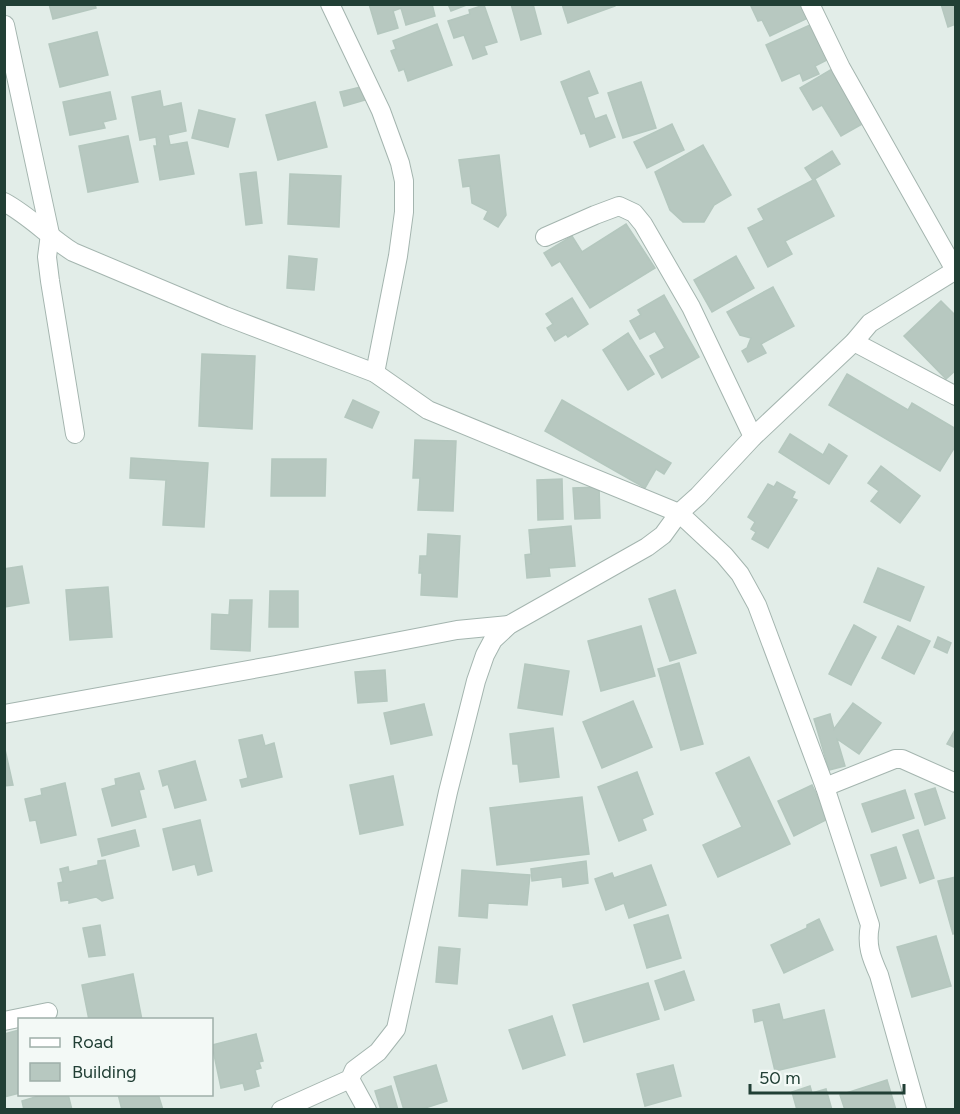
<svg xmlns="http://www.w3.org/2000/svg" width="960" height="1114" font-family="Figtree,sans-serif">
<rect width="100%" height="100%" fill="#e2ede8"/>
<g fill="#b7c8c0" stroke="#b4c7be" stroke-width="1.5">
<path d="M49 4H95L96 8 53 19Z"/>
<path d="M369 4H432L435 16 406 25 401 8 393 11 398 28 378 34Z"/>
<path d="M448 4H469L451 11Z"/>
<path d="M511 4H533L541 34 521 40Z"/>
<path d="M562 4H615V6L568 23Z"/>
<path d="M750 4H801L808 18 770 36 762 20 758 21Z"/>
<path d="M941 4H956V24L948 27Z"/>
<path d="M484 5 497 42 484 46 487 54 473 59 464 35 454 38 448 21 470 14 469 10Z"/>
<path d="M437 24 452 65 408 81 404 69 399 71 391 51 396 49 393 41Z"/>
<path d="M810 25 827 60 815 66 819 74 803 81 800 73 782 81 766 45Z"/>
<path d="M97 32 108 75 60 87 49 44Z"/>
<path d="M832 69 864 123 841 136 822 105 813 110 800 88Z"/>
<path d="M589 71 598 93 587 97 595 119 606 115 615 137 590 147 585 133 581 134 561 82Z"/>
<path d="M641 82 656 128 623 138 608 93Z"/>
<path d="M361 87 365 100 344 106 340 92Z"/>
<path d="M160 91 163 107 181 103 186 131 168 135 170 145 187 142 194 174 160 180 154 146H157L156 137 140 140 132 97Z"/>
<path d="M110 92 116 119 103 122 105 128 70 135 63 102Z"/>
<path d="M315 102 327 147 278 160 266 115Z"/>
<path d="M199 110 235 119 228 147 192 138Z"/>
<path d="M672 124 684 150 647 168 634 142Z"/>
<path d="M128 136 138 182 88 192 79 146Z"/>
<path d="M703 145 731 195 714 205 704 222H683L670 210 655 172Z"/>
<path d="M832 151 840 164 813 180 805 168Z"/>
<path d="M499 155 506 215 498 227 484 219 488 211 472 203 470 186 463 187 459 160Z"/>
<path d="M256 172 262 223 246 225 240 174Z"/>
<path d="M290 174 341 176 339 227 288 224Z"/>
<path d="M815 179 834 216 785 241 792 254 768 267 748 228 764 220 758 209Z"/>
<path d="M626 224 655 268 590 308 560 261 552 266 544 253 572 236 582 252Z"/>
<path d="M289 256 317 259 314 290 287 288Z"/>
<path d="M736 256 754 288 712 312 694 280Z"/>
<path d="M773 287 794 326 761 344 766 353 748 362 742 351 747 348 751 338 740 335 727 312Z"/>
<path d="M664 295 699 357 662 378 650 356 665 348 655 331 640 339 630 321 641 315 638 310Z"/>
<path d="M572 298 588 324 568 337 566 334 555 341 547 328 553 324 546 314Z"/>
<path d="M941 301 956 316V370L946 379 904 336Z"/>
<path d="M628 333 654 374 628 390 603 350Z"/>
<path d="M202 354 255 356 252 429 199 426Z"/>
<path d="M847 374 908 410 912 403 956 429V445L940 471 829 405Z"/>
<path d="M353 400 379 412 372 428 345 417Z"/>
<path d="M562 400 671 463 664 474 656 469 645 488 545 431Z"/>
<path d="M790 434 823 455 829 444 847 456 829 484 779 452Z"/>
<path d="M415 440 456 441 453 511 418 510 420 478H413Z"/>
<path d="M131 458 208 463 204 527 163 525 166 480 130 478Z"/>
<path d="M272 459H326L325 496H271Z"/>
<path d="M881 466 920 496 900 523 871 501 879 491 868 483Z"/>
<path d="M562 479 563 519 538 520 537 480Z"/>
<path d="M777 482 795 492 792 498 797 500 768 548 752 539 756 532 751 529 755 522 748 517 768 484 774 487Z"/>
<path d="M599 487 600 518 575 519 573 488Z"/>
<path d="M571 526 575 566 549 568 550 576 527 578 525 555 531 554 529 530Z"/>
<path d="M428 534 460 536 457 597 421 595 422 573H419L420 556H427Z"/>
<path d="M22 566 29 603 4 607V569Z"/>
<path d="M878 568 924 587 910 621 864 602Z"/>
<path d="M108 587 112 637 70 640 66 590Z"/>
<path d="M675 590 696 653 670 661 649 599Z"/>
<path d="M270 591H298V627H269Z"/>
<path d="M230 600H252L250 651 211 649 212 614 229 615Z"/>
<path d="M854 625 876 637 851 685 829 674Z"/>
<path d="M641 626 655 676 601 691 588 641Z"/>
<path d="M898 626 930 641 914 674 882 658Z"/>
<path d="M938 637 951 643 947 653 934 647Z"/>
<path d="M679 663 703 744 681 750 658 669Z"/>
<path d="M525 664 569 671 562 715 518 708Z"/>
<path d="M385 670 387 701 358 703 355 672Z"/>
<path d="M633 701 652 747 602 768 583 722Z"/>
<path d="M853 703 881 723 859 754 837 739 845 766 829 770 814 719 830 714 834 729Z"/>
<path d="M424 704 432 735 391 744 384 713Z"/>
<path d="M553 728 559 777 520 782 518 764H513L510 734Z"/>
<path d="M956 728V748L947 744Z"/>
<path d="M262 735 265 746 274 743 282 777 242 787 240 780 248 778 239 740Z"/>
<path d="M4 745 13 785 4 786Z"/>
<path d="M749 757 790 844 718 877 703 845 742 827 716 773Z"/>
<path d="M195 761 206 800 175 808 168 784 163 786 159 771Z"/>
<path d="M637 772 653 814 642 819 646 830 619 841 598 787Z"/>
<path d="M139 773 144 789 139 790 146 817 112 826 102 789 116 785 115 779Z"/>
<path d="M393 776 403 825 360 834 350 785Z"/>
<path d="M65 783 76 835 41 843 36 820 30 821 25 799 42 795 41 789Z"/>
<path d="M812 785 828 819 794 836 778 801Z"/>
<path d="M935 788 945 818 925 825 915 794Z"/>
<path d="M905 790 914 818 872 832 862 804Z"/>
<path d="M582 797 589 854 497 865 490 808Z"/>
<path d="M200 820 212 871 198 875 195 864 173 870 163 829Z"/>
<path d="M135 830 139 846 102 856 98 839Z"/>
<path d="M918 830 934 878 920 883 903 835Z"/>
<path d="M896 847 906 878 881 886 871 855Z"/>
<path d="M105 860 113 898 102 901 96 897 69 903V900L61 901 58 883 63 882 60 869 68 867 69 872 98 865V861Z"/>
<path d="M586 861 588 883 563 887 562 877 532 881 531 869Z"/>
<path d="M651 865 666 905 629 918 624 903 606 910 595 879 612 873 614 878Z"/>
<path d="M462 870 530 875 527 905 488 903 487 918 459 916Z"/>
<path d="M956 877V933L953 934 938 881Z"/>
<path d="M668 915 681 958 647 968 634 925Z"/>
<path d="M819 919 833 950 784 973 771 945 807 928V925Z"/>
<path d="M100 925 105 955 89 957 83 928Z"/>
<path d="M936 936 951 986 912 997 897 947Z"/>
<path d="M439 947 460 949 457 984 436 982Z"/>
<path d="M684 971 694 1000 665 1010 655 981Z"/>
<path d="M133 974 142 1020H89L82 985Z"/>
<path d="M648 983 659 1019 584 1042 573 1005Z"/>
<path d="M779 1004 783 1020 824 1010 835 1057 775 1071 763 1020 755 1022 753 1010Z"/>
<path d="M552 1016 565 1055 523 1069 509 1030Z"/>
<path d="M19 1030 20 1093 4 1097V1034Z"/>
<path d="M256 1034 263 1061 259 1062 261 1068 255 1070 259 1086 245 1090 243 1083 221 1088 212 1045Z"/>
<path d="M436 1065 447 1101 419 1110H404L394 1077Z"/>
<path d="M673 1065 681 1096 645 1106 637 1074Z"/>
<path d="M887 1080 896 1110H845L840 1095Z"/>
<path d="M391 1086 398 1110H381L375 1091Z"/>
<path d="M810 1086 812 1093 826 1089 832 1110H797L792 1092Z"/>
<path d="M45 1094H68L72 1110H24L22 1101Z"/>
<path d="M118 1094H158L163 1110H122Z"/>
</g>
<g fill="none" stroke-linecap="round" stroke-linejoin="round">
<defs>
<g id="street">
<path d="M330 4 381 111 400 163 404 181V212L398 256 375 373"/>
<path d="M810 4 841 68 955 270"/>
<path d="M5 25 50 234 47 257 50 281 75 434"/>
<path d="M4 202C30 216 49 237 73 252L225 316 375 373 428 410 679 513 724 555 740 574 757 605 825 787 870 925C866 945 871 957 879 975L917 1110"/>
<path d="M545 237 595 215 619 206 634 213 643 224 691 307 753 437"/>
<path d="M854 342 956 396"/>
<path d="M4 714 276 665 457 630 509 625"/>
<path d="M825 787 895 759H902L956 783"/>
<path d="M4 1021 48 1012"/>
<path d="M350 1079 367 1110"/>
<path d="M281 1110 350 1079 354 1070 378 1052 396 1029 448 792 476 681 485 655 493 640 509 625 647 547 663 535 679 513 698 496 753 437 854 342 870 323 956 270"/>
</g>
</defs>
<use href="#street" stroke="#a4b5af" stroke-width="20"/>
<use href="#street" stroke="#fff" stroke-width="18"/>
</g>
<rect width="960" height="1114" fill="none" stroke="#213f35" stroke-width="12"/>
<rect x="18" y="1018" width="195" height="78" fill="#f3f9f6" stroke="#9fafa9" stroke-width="1.5"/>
<rect x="30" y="1038" width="30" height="9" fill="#ffffff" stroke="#9fafa9" stroke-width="1.5"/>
<text x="72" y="1048" font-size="18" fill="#213f35">Road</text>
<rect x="30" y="1063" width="30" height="18" fill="#b7c8c0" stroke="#9fafa9" stroke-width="1.5"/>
<text x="72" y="1078" font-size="18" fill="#213f35">Building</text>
<path d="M750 1084v9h154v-9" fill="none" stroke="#213f35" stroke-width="3"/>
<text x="759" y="1084" font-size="18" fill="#213f35" stroke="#f3f9f6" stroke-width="4.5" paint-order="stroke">50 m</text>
</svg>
